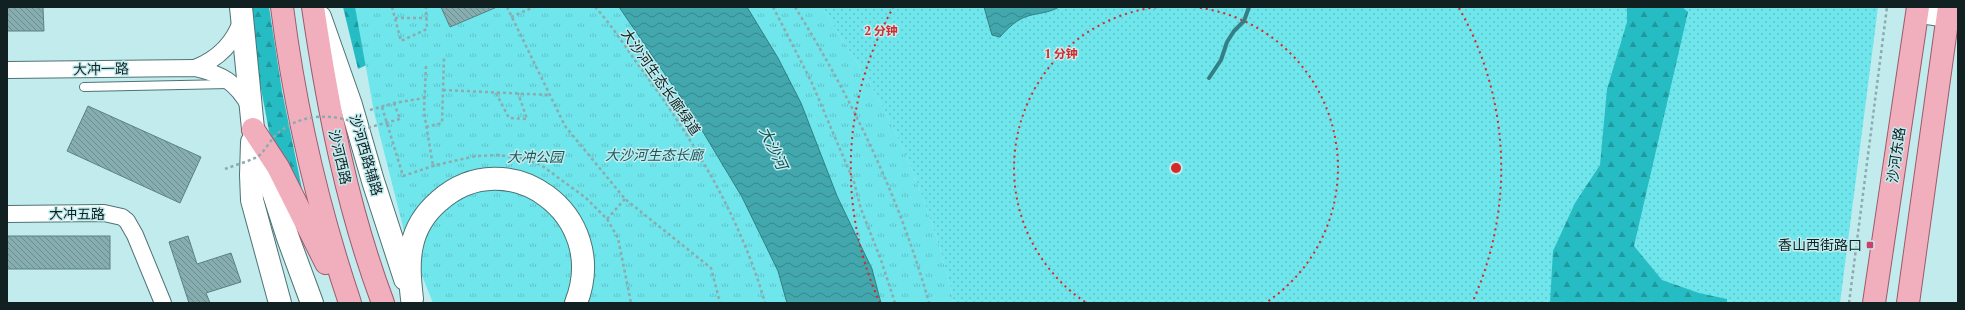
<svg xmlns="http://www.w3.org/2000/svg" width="1965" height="310" font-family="Spectral,'Noto Sans SC',serif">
<defs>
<pattern id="grass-dots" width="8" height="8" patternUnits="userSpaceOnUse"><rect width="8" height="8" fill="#6fe5ec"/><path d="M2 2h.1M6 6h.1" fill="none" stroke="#5fc4ca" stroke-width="1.8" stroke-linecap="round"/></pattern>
<pattern id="forest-firs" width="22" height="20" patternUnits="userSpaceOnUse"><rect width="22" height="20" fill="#26bcc3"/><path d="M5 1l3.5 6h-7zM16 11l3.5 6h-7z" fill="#1f989e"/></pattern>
<pattern id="park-tufts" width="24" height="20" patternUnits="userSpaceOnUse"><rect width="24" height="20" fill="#6fe5ec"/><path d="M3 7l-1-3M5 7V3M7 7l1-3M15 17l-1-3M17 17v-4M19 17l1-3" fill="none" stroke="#5fc4ca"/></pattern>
<pattern id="water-waves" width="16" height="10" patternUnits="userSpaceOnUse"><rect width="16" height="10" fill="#42a8ae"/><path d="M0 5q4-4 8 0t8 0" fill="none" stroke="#36888d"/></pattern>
<pattern id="building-back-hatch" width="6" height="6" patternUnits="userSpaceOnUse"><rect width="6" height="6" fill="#86adaf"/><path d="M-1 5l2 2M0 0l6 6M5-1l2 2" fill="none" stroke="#6c8c8e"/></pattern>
</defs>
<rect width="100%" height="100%" fill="#c2ebee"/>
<path fill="url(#grass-dots)" d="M822 7H1878L1840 303H954C939 235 911 159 878 98 861 67 840 37 822 7Z"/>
<g fill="url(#forest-firs)">
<path d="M249 7H269L282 91 303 194 275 146 269 131 255 57Z"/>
<path d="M343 7H437L444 29 358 69Z"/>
<path d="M1627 7H1682L1688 12 1634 246 1662 280 1699 293 1727 299V303H1550L1553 251 1575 203 1600 165 1607 89 1627 22Z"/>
</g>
<path fill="url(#park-tufts)" d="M355 7H822C840 37 861 67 878 98 911 159 939 235 954 303H433L404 231 374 112Z"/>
<g fill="url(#water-waves)" stroke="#337f84">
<path d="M619 7H747L778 58 801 103 837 196 872 269 881 303H787L778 271 742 197 691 112Z"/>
<path d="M984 7H1059C1049 13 1038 13 1028 16 1017 19 1007 29 1000 37L992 35Z"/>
</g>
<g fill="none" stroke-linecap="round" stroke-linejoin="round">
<path stroke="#337f84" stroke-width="4" d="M1209 78 1221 60 1227 42 1234 31 1244 21 1249 7"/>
</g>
<g fill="url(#building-back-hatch)" stroke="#5b8183">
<path d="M7 7H43L44 31H7Z"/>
<path d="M441 7H497L450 27Z"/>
<path d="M88 106 201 157 180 203 67 151Z"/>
<rect x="7" y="236" width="103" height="33"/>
<path d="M188 236 197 264 231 253 241 282 206 293 210 303H189L169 242Z"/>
</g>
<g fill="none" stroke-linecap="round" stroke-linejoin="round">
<defs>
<path id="service" d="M84 87 229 84"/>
<g id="minor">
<path d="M195 68C218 59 234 44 242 19"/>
<path d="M7 70 195 68C222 74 236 82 250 107"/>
<path d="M7 214 104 213 122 217 127 221 135 235 163 303"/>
</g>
<path id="tertiary" d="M1917 13 1958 19"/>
<g id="secondary">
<path d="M241 7 253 129 288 238 312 303"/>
<path d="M320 17 351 105 373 181 405 279"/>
<path d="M252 142 251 175 252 200 280 303"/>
<path d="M412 299C410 281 408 263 412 245 416 227 425 213 439 201 507 140 611 214 576 303"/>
</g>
<g id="primary">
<path d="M282 7C295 109 317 205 350 303"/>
<path d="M313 7C328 108 347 207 383 303"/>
<path d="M253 129 278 167 326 263"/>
<path d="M1874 303 1918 7"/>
<path d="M1908 303 1949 7"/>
</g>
</defs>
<use href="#service" stroke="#4d7375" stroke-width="10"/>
<use href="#minor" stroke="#4d7375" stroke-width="18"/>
<use href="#tertiary" stroke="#4d7375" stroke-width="21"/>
<use href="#secondary" stroke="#4d7375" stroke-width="24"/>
<use href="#primary" stroke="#9d5a6a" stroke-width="24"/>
<g stroke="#8babae" stroke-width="2.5" stroke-dasharray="3 3" stroke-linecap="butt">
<path d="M392 7 401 41 427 29 426 7"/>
<path d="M507 7 565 126 625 199 711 268 720 303"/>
<path d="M595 7C611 24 624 45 637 63 691 136 740 215 765 303"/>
<path d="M773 7 811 81 854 182 861 209 881 260 895 303"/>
<path d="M795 7C852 99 900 198 929 303"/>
<path d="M511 17 534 7"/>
<path d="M395 18H427"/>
<path d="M426 66 424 112 433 166"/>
<path d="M443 90 550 95"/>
<path d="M496 93 509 118 527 119 518 93"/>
<path d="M394 103 400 119"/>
<path d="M382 107 403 176 436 165 476 156 499 155 525 159 541 165 586 198 607 219 618 238 631 303"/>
<path d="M370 110 394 103 425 98"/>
<path d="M426 127 442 123 444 58"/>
<path d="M607 219 625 199"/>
<path d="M1849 303 1887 7"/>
</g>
<use href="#service" stroke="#fff" stroke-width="8"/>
<use href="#minor" stroke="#fff" stroke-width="16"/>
<use href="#tertiary" stroke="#fff" stroke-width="19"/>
<use href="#secondary" stroke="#fff" stroke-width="22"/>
<use href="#primary" stroke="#f1afbe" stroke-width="22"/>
<path stroke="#8babae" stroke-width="2.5" stroke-dasharray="3 3" stroke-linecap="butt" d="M225 169C235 165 247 162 257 157 263 154 271 139 277 134 303 111 339 113 367 128L400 119"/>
</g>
<g fill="none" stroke="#d62828" stroke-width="2" stroke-dasharray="2 4">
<path d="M1085 302A162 162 0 0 1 1158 7M1194 7A162 162 0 0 1 1267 302"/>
<path d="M880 303A325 325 0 0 1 893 8M1459 8A325 325 0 0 1 1472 303"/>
</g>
<rect fill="#ce4069" stroke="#c2ebee" stroke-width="1.5" x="1866" y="241" width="8" height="8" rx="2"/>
<g text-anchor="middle" stroke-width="3" stroke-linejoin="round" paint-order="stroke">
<g font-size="14" fill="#112021" stroke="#c2ebee">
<text transform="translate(101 69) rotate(-1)" y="5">大冲一路</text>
<text transform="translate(661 82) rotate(55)" y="5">大沙河生态长廊绿道</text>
<text transform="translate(366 155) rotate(74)" y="5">沙河西路辅路</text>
<text transform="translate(1896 155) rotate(-82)" y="5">沙河东路</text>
<text transform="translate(340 157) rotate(77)" y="5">沙河西路</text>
<text x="77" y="219">大冲五路</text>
</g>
<g font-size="14" font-style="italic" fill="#1d575a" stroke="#c2ebee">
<text x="654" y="160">大沙河生态长廊</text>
<text x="535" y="162">大冲公园</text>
</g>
<g font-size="14" fill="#112021" stroke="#c2ebee" text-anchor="end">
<text x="1862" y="250">香山西街路口</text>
</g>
<g font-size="15" font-style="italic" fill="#124e51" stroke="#c2ebee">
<text transform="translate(773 148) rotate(65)" y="5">大沙河</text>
</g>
</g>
<circle cx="1176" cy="168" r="6" fill="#d62828" stroke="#c2ebee" stroke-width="2"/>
<g font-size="12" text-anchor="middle" font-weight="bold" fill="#d62828" stroke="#c2ebee" stroke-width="3" stroke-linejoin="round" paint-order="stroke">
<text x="881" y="35">2 分钟</text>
<text x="1061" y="58">1 分钟</text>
</g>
<rect width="1965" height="310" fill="none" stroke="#112021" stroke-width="16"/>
</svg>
